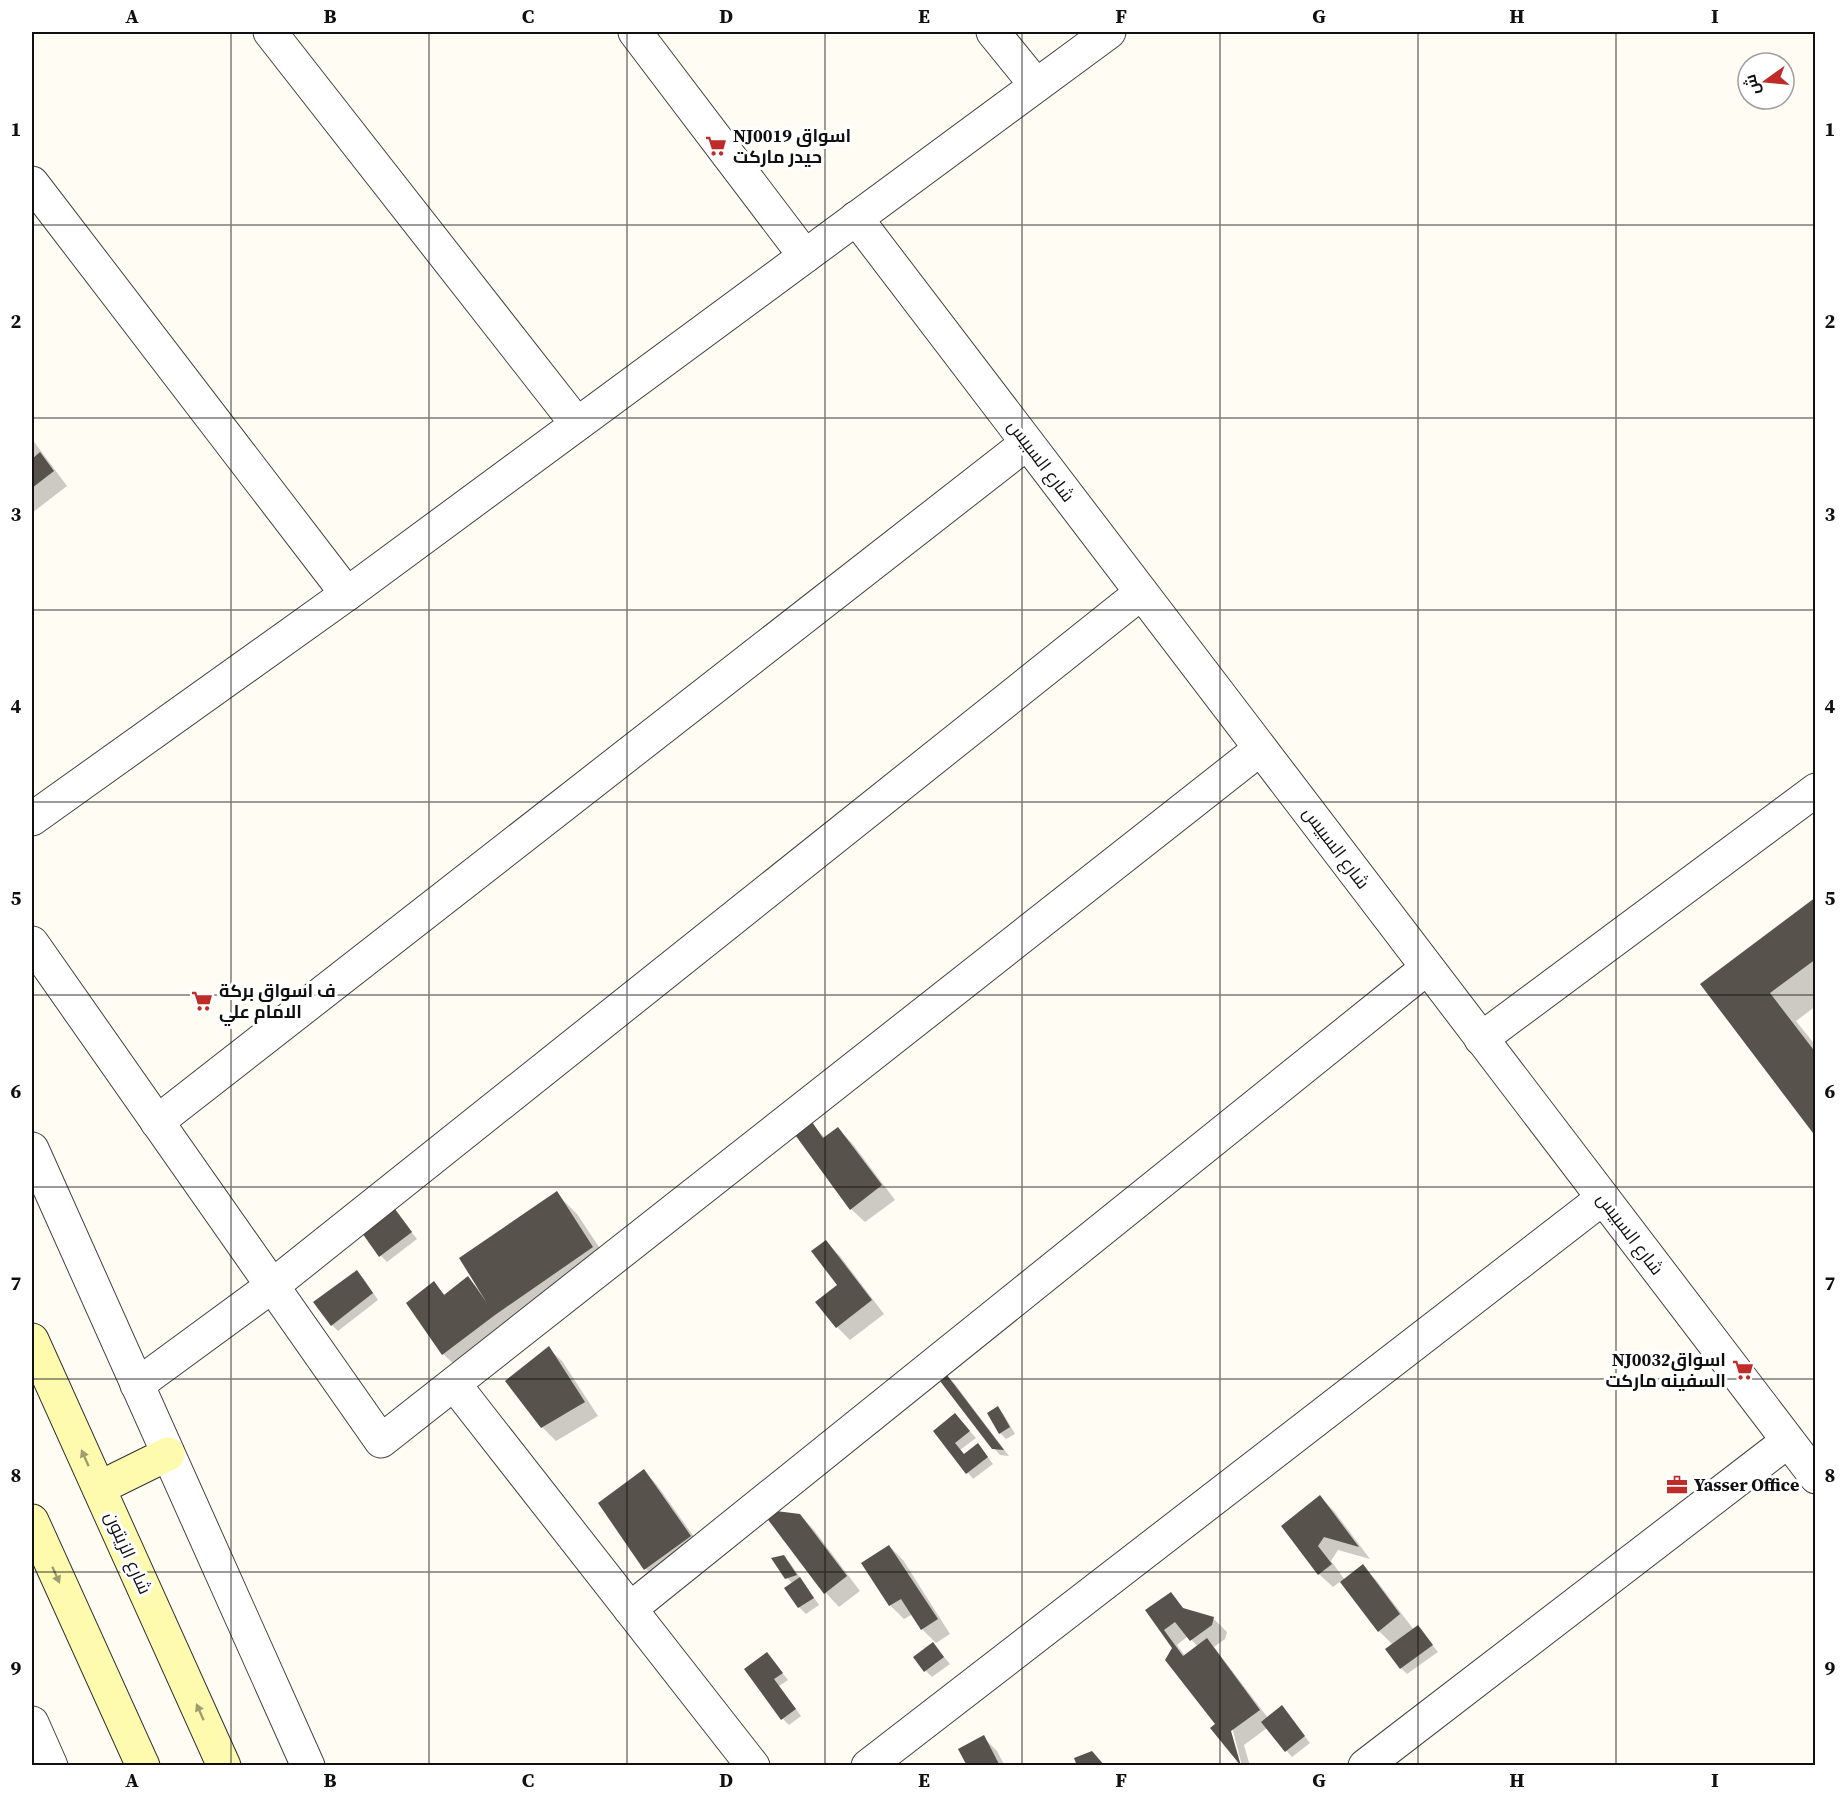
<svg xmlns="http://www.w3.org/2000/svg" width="1847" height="1797" font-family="'Source Serif 4',Cairo,serif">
<rect width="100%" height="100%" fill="#fffdf3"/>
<g fill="#0003" fill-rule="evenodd">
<path d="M32 439 67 486 32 513Z"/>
<path d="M1816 898V1006L1796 1021 1816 1046V1135L1702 985Z"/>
<path d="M809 1121 825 1138 838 1129 852 1143 895 1200 865 1222 851 1209Z"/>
<path d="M556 1193 577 1214 613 1268 457 1367 443 1354 433 1283 446 1296 468 1278 479 1289Z"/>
<path d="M392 1207 417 1239 387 1262 381 1256Z"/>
<path d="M826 1242 840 1256 884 1314 850 1340 837 1327 840 1285Z"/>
<path d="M357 1272 364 1279 378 1300 338 1331 332 1325Z"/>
<path d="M548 1348 562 1361 598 1416 556 1441 542 1427Z"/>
<path d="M947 1377 954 1383 1009 1456 1000 1455 994 1448Z"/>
<path d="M998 1408 1004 1415 1015 1434 1006 1439 1000 1433Z"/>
<path d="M955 1415 976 1438 960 1450 965 1456 984 1452 993 1464 973 1479 935 1431Z"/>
<path d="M644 1471 657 1485 704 1551 659 1583 646 1569 600 1503Z"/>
<path d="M1320 1497 1334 1511 1370 1559 1338 1550 1331 1561 1345 1580 1362 1566 1376 1580 1414 1630 1418 1627 1438 1652 1407 1674 1401 1668 1393 1645 1379 1631 1341 1581 1333 1587 1319 1574 1283 1526Z"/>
<path d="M763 1511 800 1515 814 1530 860 1591 839 1607 826 1593Z"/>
<path d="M889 1546 903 1560 950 1634 936 1643 922 1629 913 1614 904 1619 890 1605 863 1563Z"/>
<path d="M783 1557 790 1563 819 1605 806 1614 799 1607 787 1588 793 1584 787 1578Z"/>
<path d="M1170 1594 1186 1611 1213 1618 1227 1632 1225 1639 1214 1647 1268 1718 1288 1714 1310 1743 1292 1757 1267 1728 1244 1745 1250 1766H1242L1231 1723 1217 1725 1173 1648 1147 1611ZM1188 1636 1198 1647 1185 1656 1177 1645Z"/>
<path d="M933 1644 950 1664 932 1677 926 1671Z"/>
<path d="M767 1654 788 1680 779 1686 801 1716 789 1725 783 1719Z"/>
<path d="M983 1737 997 1751 1005 1766H968Z"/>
</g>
<g fill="#58524c">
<path d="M40 452 54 471 32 488V459Z"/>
<path d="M1816 897V959L1770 993 1816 1053V1137L1700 984Z"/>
<path d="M810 1119 823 1138 838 1127 882 1185 850 1210 793 1132Z"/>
<path d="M557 1191 593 1247 495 1315 442 1355 406 1303 434 1281 444 1295 468 1276 487 1303 459 1258Z"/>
<path d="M392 1205 412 1232 379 1257 360 1230Z"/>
<path d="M826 1240 872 1300 836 1328 815 1302 837 1285 811 1251Z"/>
<path d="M357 1270 373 1293 331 1326 313 1302Z"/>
<path d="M549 1346 585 1402 541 1428 505 1381Z"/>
<path d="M947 1375 1004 1450 992 1449 940 1381Z"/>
<path d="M998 1406 1010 1427 999 1434 987 1413Z"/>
<path d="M955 1413 970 1431 955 1443 964 1454 978 1443 988 1457 966 1474 933 1431Z"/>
<path d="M644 1469 691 1536 644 1570 598 1503Z"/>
<path d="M1320 1495 1359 1547 1324 1537 1318 1546 1332 1564 1318 1575 1281 1526Z"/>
<path d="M760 1509 800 1514 847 1576 824 1594Z"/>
<path d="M889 1545 938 1619 921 1630 901 1599 889 1606 861 1563Z"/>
<path d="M784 1555 797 1575 785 1579 771 1558Z"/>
<path d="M1363 1564 1400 1614 1378 1632 1340 1582Z"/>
<path d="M800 1577 814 1598 798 1608 784 1588Z"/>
<path d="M1171 1592 1183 1608 1214 1617 1212 1625 1190 1641 1175 1622 1164 1630 1183 1656 1207 1638 1260 1710 1231 1731 1241 1766 1210 1728 1215 1724 1165 1660 1172 1648 1145 1610Z"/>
<path d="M1418 1625 1433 1645 1400 1669 1385 1649Z"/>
<path d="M933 1642 944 1657 924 1672 913 1657Z"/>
<path d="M767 1652 783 1673 774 1679 796 1709 781 1720 744 1669Z"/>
<path d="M1282 1705 1305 1736 1285 1752 1261 1722Z"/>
<path d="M984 1735 1000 1766H967L958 1749Z"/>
<path d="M1092 1751 1105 1766H1077L1074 1758Z"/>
</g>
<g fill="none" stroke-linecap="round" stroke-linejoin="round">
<defs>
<g id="minor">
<path d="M270 32 577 424"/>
<path d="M635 32 805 256"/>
<path d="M993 32 1036 85"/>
<path d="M32 183 347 594"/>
<path d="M856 218 1816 1477"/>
<path d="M32 819 347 594 1109 32"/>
<path d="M32 943 381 1441 1260 749"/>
<path d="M1481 1039 1816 790"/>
<path d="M157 1122 1027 443"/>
<path d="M32 1149 308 1766"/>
<path d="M454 1384 753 1766"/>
<path d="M137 1385 272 1286 1141 593"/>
<path d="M630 1609 1427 968"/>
<path d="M32 1723 51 1766"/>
<path d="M868 1766 1603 1198"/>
<path d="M1365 1766 1788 1441"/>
</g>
<g id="secondary">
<path d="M32 1340 224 1766"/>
<path d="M99 1488 168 1454"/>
<path d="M32 1521 143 1766"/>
</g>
</defs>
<use href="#minor" stroke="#434343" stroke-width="35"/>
<use href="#secondary" stroke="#323232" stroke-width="35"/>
<use href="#minor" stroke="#fff" stroke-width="33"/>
<use href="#secondary" stroke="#fefbaf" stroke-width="33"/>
</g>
<defs><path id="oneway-solid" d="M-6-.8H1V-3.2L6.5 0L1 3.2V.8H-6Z" transform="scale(1.5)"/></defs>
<g fill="#9f9d6f">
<use href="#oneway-solid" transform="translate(85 1458) rotate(-114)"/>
<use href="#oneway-solid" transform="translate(56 1575) rotate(66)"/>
<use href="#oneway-solid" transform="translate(200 1712) rotate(-114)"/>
</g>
<path fill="none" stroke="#101010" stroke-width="1.5" stroke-opacity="0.55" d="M231 32V1766M429 32V1766M627 32V1766M825 32V1766M1022 32V1766M1220 32V1766M1418 32V1766M1616 32V1766M32 225H1816M32 418H1816M32 610H1816M32 802H1816M32 995H1816M32 1187H1816M32 1379H1816M32 1572H1816"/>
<defs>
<symbol id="supermarket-bare" viewBox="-9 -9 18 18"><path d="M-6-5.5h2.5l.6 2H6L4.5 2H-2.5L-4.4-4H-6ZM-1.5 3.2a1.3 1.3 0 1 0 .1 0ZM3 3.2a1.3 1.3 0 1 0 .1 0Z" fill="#bf2b28" stroke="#fff" stroke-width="2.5" paint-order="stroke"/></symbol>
<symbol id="office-bare" viewBox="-9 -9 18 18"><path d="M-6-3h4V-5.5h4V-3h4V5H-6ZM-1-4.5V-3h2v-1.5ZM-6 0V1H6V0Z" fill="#bf2b28" stroke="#fff" stroke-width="2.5" paint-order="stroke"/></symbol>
</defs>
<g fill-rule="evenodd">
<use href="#supermarket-bare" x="701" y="131" width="30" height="30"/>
<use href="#supermarket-bare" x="187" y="986" width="30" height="30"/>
<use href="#supermarket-bare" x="1728" y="1355" width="30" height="30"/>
<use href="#office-bare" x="1662" y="1470" width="30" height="30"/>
</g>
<g text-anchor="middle" stroke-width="6" stroke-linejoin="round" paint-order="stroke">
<g font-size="18" font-weight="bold" fill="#101010" stroke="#fff" text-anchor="start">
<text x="733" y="142">NJ0019 اسواق<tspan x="733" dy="21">حيدر ماركت</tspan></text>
<text x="219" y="997">ف اسواق بركة<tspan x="219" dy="21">الامام علي</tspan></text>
<text x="1726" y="1366" text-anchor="end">NJ0032اسواق<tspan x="1726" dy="21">السفينه ماركت</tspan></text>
<text x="1694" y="1491">Yasser Office</text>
</g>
<g font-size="18" fill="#101010" stroke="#fff">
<text transform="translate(1041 461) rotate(53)" y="6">شارع السبيس</text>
<text transform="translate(1336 848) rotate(53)" y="6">شارع السبيس</text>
<text transform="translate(1630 1234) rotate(53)" y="6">شارع السبيس</text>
<text transform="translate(128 1553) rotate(66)" y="6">شارع الزيتون</text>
</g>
</g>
<rect width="1847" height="1797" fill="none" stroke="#ffffff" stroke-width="66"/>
<g transform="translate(1766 81) rotate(255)"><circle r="28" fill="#ffffff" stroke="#9f9f9f" stroke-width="1.5"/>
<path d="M0-4.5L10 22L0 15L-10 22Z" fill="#bf2b28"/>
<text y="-9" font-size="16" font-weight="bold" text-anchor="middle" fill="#101010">ش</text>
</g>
<rect x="33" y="33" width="1781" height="1731" fill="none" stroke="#101010" stroke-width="2"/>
<g font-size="20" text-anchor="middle" font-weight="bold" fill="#101010">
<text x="132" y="23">A</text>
<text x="330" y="23">B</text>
<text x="528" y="23">C</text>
<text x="726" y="23">D</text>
<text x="924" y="23">E</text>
<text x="1121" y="23">F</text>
<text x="1319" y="23">G</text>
<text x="1517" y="23">H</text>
<text x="1715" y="23">I</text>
<text x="16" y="136">1</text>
<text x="1830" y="136">1</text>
<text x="16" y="328">2</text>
<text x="1830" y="328">2</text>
<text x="16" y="521">3</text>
<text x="1830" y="521">3</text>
<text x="16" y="713">4</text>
<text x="1830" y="713">4</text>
<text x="16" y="905">5</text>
<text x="1830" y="905">5</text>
<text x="16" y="1098">6</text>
<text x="1830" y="1098">6</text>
<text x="16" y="1290">7</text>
<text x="1830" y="1290">7</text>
<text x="16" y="1482">8</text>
<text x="1830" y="1482">8</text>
<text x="16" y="1675">9</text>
<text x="1830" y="1675">9</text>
<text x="132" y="1787">A</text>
<text x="330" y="1787">B</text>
<text x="528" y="1787">C</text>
<text x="726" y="1787">D</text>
<text x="924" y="1787">E</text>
<text x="1121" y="1787">F</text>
<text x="1319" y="1787">G</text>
<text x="1517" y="1787">H</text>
<text x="1715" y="1787">I</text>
</g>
</svg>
